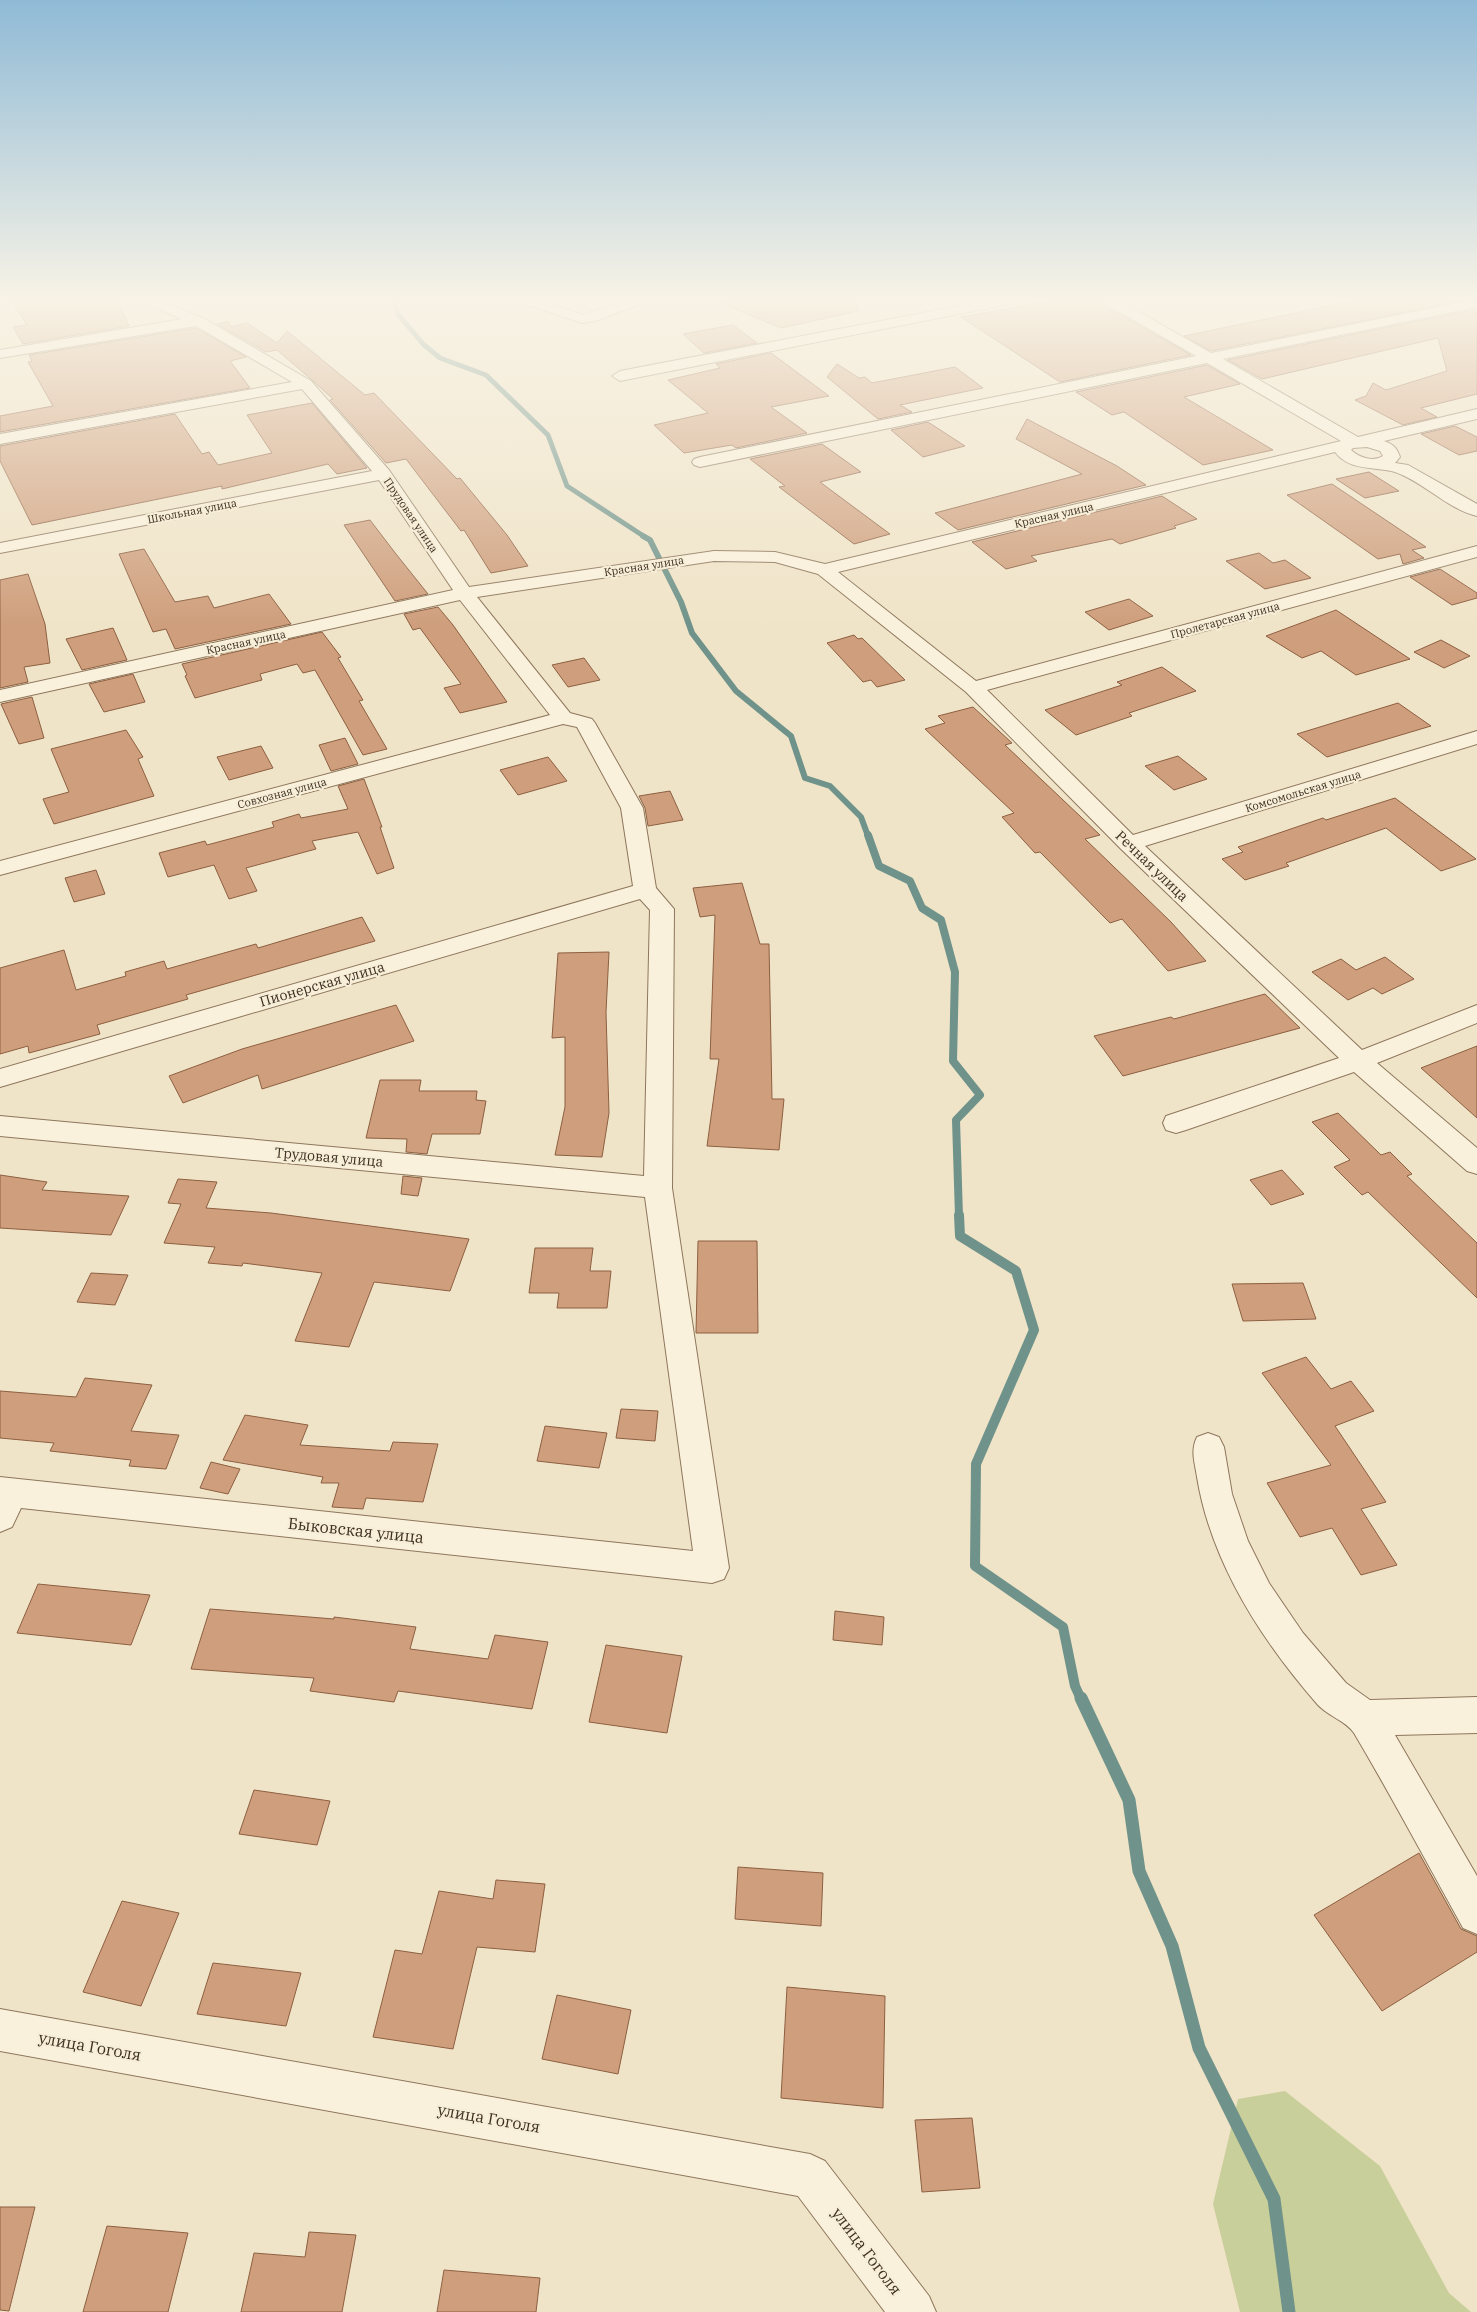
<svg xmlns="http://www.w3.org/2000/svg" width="1477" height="2312" font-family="'IBM Plex Serif',serif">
<rect width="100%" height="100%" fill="#f0e4c8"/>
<path fill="#c9cf9b" d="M1285 2091 1380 2166 1449 2293 1471 2312H1240L1213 2204 1238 2099Z"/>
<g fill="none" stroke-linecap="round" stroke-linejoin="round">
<path stroke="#6f938a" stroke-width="5" d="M395 301 397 313 423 344 440 358 486 375 548 435 567 486 645 537"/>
<path stroke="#6f938a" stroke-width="6" d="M643 536 650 540 681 602 692 633 736 691 791 736 805 778 830 786 861 817 868 836"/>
<path stroke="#6f938a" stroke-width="8" d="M868 835 879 866 910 881 922 908 941 920 955 972 953 1061 980 1095 956 1120 959 1216"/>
<path stroke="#6f938a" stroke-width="10" d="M959 1215 960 1236 1016 1271 1034 1330 976 1464 975 1566 1063 1627 1075 1686 1081 1699"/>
<path stroke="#6f938a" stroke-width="13" d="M1081 1698 1129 1800 1139 1871 1172 1946 1199 2048 1274 2199 1289 2312"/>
</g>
<g fill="#cf9f7d" stroke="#8d5f41">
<path d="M12 301H118L129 326 23 344 13 327 27 325Z"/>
<path d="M716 301H857L858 311 781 328Z"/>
<path d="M1051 301H1102L1105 306 1191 355 1060 382 961 317Z"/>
<path d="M1353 301H1461L1211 351 1184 336Z"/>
<path d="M1477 309V394L1421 408 1437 417 1403 425 1355 400 1366 396 1373 383 1386 390 1447 371 1438 338 1262 379 1228 360Z"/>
<path d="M228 322 231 327 247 323 277 343 287 331 365 395 374 393 457 479 460 478 507 535 528 566 491 573 464 530 461 531 406 459 386 463 330 400 333 399 312 380 277 350 266 352 217 324Z"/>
<path d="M733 325 757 343 704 353 683 334Z"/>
<path d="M196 328 246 357 230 361 250 388 0 432V416L53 406 28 362 32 361 29 355Z"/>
<path d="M771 353 829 396 771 407 807 433 736 448 732 445 684 453 654 425 708 413 668 380 720 368 716 364Z"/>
<path d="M837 364 859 378 865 377 872 383 955 367 983 388 900 405 912 412 878 419 827 377Z"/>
<path d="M1207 365 1240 384 1184 397 1273 450 1203 465 1124 412 1112 415 1076 392Z"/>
<path d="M312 403 367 468 337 474 328 464 222 489V486L32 525 0 461V446L175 414 202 454 209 452 218 465 272 453 247 415Z"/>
<path d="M1027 419 1117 466 1146 485 958 530 935 513 1082 474 1016 439Z"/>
<path d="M928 422 965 446 923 457 891 430Z"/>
<path d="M1455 426 1477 437V451L1459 455 1421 434Z"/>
<path d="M822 444 861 472 820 482 890 534 854 544 779 487 785 486 750 459Z"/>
<path d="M1369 472 1399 491 1365 498 1336 479Z"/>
<path d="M1332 484 1426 547 1412 550 1424 558 1403 564 1400 554 1378 559 1287 495Z"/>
<path d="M1162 496 1197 519 1174 526 1176 528 1120 544 1112 539 1031 556 1037 561 1006 569 972 542Z"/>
<path d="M370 520 396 554 428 594 395 601 344 525Z"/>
<path d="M144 549 175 602 208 596 214 608 269 594 291 624 175 649 166 629 153 632 119 554Z"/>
<path d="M1259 553 1273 563 1285 560 1311 578 1265 589 1226 561Z"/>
<path d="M1440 569 1477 593V598L1452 605 1410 577Z"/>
<path d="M28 574 45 624 50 663 24 667 28 682 0 688V580Z"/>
<path d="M1129 599 1153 616 1109 630 1085 612Z"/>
<path d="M438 607 453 625 507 702 460 713 444 688 461 684 420 628 413 630 404 614Z"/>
<path d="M1336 610 1410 659 1356 675 1321 651 1302 658 1266 636Z"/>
<path d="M113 628 127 660 82 670 66 639Z"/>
<path d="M322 632 341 657 338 658 363 700 359 701 387 749 363 755 315 670 303 673 297 664 260 674 262 680 195 698 185 676 187 675 182 664Z"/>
<path d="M854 635 858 639 862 638 905 680 877 687 871 680 863 682 827 643Z"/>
<path d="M1441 640 1470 656 1444 668 1414 652Z"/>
<path d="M584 658 600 680 568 687 552 665Z"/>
<path d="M1162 667 1196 691 1129 713 1132 716 1076 735 1045 710 1122 685 1117 682Z"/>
<path d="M133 674 145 702 104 712 89 684Z"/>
<path d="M32 697 44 738 19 744 1 704Z"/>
<path d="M1398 703 1431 726 1327 757 1297 734Z"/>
<path d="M973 707 1012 743 1005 745 1100 835 1085 839 1171 922 1206 961 1168 971 1122 919 1110 923 1040 852 1035 853 1002 817 1014 813 925 729 945 723 938 716Z"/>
<path d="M126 730 143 757 138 759 154 796 54 824 43 799 69 792 51 749Z"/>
<path d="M345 738 358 764 331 771 319 745Z"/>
<path d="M261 746 273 768 229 780 217 757Z"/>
<path d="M1178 756 1183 760 1207 779 1174 790 1145 766Z"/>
<path d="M548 757 567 781 518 795 500 770Z"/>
<path d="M364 779 382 827H380L394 868 377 874 358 832 312 841 316 849 246 868 257 891 229 899 214 865 168 877 159 853 205 841 207 845 274 827 272 822 299 814 301 818 348 809 338 786Z"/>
<path d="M670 791 683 820 648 826 645 808 639 796Z"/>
<path d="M1395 798 1476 859 1441 871 1386 828 1286 863 1289 866 1245 880 1222 859 1243 852 1238 847 1323 818 1326 820Z"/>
<path d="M96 870 105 894 74 902 65 878Z"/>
<path d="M742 883 760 944H769L772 1099H784L779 1150 707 1146 719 1059H710L715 915 700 917 693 888Z"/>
<path d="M362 917 375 941 186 995 188 999 97 1025 100 1034 29 1053 28 1046 0 1054V968L64 950 76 990 126 976 125 972 164 961 167 969 256 944 258 948Z"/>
<path d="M609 952 606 1012 609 1113 602 1157 555 1155 565 1107V1037L552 1038 558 953Z"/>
<path d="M1385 957 1414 979 1382 994 1373 988 1348 1000 1312 972 1341 959 1356 970Z"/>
<path d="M1265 994 1300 1028 1123 1076 1094 1036 1171 1017 1174 1019Z"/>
<path d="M396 1005 414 1041 262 1089 258 1075 183 1103 169 1076 242 1049Z"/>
<path d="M1477 1046V1118L1421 1068Z"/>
<path d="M380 1080H421L419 1091H477L476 1100 486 1101 480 1134H432L427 1154 406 1152 407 1139 366 1138Z"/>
<path d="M1338 1113 1381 1155 1390 1152 1412 1174 1407 1176 1477 1243V1298L1368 1192 1362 1195 1334 1167 1350 1160 1312 1122Z"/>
<path d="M1282 1170 1304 1194 1271 1205 1250 1180Z"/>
<path d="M0 1175 47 1182 42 1190 129 1196 111 1235 0 1228Z"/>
<path d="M403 1176 422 1178 418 1196 401 1194Z"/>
<path d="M178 1179 217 1182 206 1208 271 1213 469 1239 450 1291 374 1282 349 1347 295 1341 322 1273 243 1263 242 1266 208 1263 215 1247 164 1243 181 1204 168 1203Z"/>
<path d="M698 1241H757L758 1333H696Z"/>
<path d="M535 1248H593L590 1271H611L607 1308H557L559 1293H529Z"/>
<path d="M91 1273 128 1275 115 1305 77 1302Z"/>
<path d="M1303 1283 1316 1319 1243 1321 1232 1284Z"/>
<path d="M1306 1357 1331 1389 1351 1381 1374 1411 1335 1426 1386 1502 1361 1509 1397 1565 1361 1575 1332 1528 1300 1537 1267 1483 1331 1465 1262 1373Z"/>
<path d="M85 1378 152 1385 131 1431 179 1435 166 1469 129 1466 131 1460 50 1451 54 1443 0 1438V1391L76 1397Z"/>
<path d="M621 1409 658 1411 655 1441 616 1438Z"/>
<path d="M245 1415 308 1425 300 1445 390 1451 393 1442 438 1444 423 1502 366 1498 363 1509 332 1507 339 1483H321L323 1477 223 1460Z"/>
<path d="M545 1426 607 1433 599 1468 537 1461Z"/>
<path d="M211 1462 240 1469 228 1494 200 1488Z"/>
<path d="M38 1584 150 1595 131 1645 17 1633Z"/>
<path d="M210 1609 334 1619V1617L416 1627 410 1649 488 1659 495 1635 548 1642 532 1709 398 1691 394 1702 310 1691 314 1678 191 1669Z"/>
<path d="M835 1611 884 1617 882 1645 833 1640Z"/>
<path d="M606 1645 682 1656 667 1733 589 1722Z"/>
<path d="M254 1790 330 1801 317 1845 239 1834Z"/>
<path d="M1419 1853 1461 1929 1477 1936V1952L1382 2011 1314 1915Z"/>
<path d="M738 1867 823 1873 821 1926 735 1919Z"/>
<path d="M496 1880 545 1884 535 1952 477 1947 453 2049 373 2037 395 1950 422 1954 439 1891 493 1899Z"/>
<path d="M122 1901 179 1913 141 2006 83 1992Z"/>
<path d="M213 1963 301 1973 286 2026 197 2014Z"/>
<path d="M787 1987 885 1996 883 2108 781 2098Z"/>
<path d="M557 1995 631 2010 618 2074 542 2059Z"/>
<path d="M972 2118 980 2188 922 2192 915 2120Z"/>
<path d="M0 2207H35L9 2311 0 2310Z"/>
<path d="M107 2226 188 2233 168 2312H83Z"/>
<path d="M309 2232 356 2235 342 2312H241L254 2253 305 2257Z"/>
<path d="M444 2270 540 2278 536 2312H437Z"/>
</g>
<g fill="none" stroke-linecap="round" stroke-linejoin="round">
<defs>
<g id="minor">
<path d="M144 301H162L203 318 311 381 389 470 469 587 714 551 775 552 825 564 1341 441 1207 363 700 467 694 465 692 462 694 459 700 457 1196 356 1106 304 1104 301H1120L1211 353 1468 301H1477V307L1223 359 1358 437 1477 409V419L1384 441C1393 444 1397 448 1400 457L1395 463 1408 465 1477 504V516C1447 509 1424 482 1395 472 1375 466 1350 472 1335 452L838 572 976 681 1477 546V557L987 690 1133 835 1477 731V744L1145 846 1362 1050 1477 1005V1023L1377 1063 1477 1148V1174L1467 1171 1354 1072 1186 1130 1176 1133 1166 1130 1163 1123 1166 1116 1339 1058 1121 849 966 692 818 574 775 562 714 561 477 597 570 713 592 719 595 723 643 808 656 888 674 909 672 1188 729 1568 724 1579 712 1583 21 1508 12 1527 0 1532V1477L693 1551 645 1197 0 1136V1116L644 1176 650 910 640 899 0 1087V1069L633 886 621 808 577 727 563 724 0 875V861L550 715 460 600 0 702V690L453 590 379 480 0 553V543L372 471 302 389 0 444V434L292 382 196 326 0 358V350L182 319 146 304ZM1367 447 1380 451 1383 456C1373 462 1360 458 1351 450L1353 448Z"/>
<path d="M523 301H542L583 315 624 301H643L641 304 595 321 582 323 525 304Z"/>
<path d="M985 301H1011L1004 305 620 381 612 376 620 371Z"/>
<path d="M1208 1433 1219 1437 1224 1447 1232 1494 1248 1541 1269 1583 1303 1633 1346 1683 1370 1700 1477 1697V1733L1395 1735 1477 1876V1934L1463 1928C1427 1863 1392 1797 1354 1733 1346 1721 1328 1716 1318 1705 1262 1641 1211 1563 1197 1477 1195 1463 1190 1451 1197 1437Z"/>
<path d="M0 2009 810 2154 825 2161 929 2296 936 2312H885L798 2196 0 2051Z"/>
</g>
</defs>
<use href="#minor" stroke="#8d765c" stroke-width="2"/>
<use href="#minor" fill="#faf1dc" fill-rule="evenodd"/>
</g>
<linearGradient id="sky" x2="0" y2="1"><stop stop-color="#8fbad6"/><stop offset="0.48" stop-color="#f8f3e6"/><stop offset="1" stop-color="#f8f3e6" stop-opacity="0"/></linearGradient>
<rect width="1477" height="624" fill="url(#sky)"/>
<g text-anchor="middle" stroke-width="4.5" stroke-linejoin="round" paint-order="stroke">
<g font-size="11" fill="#3d2e20" stroke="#f7eed8">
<text transform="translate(192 511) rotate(-11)" y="4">Школьная улица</text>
<text transform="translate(411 515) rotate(56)" y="4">Прудовая улица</text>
<text transform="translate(1054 515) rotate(-13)" y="4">Красная улица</text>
<text transform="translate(644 566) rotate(-9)" y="4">Красная улица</text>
<text transform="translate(1225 620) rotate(-15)" y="4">Пролетарская улица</text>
<text transform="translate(246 642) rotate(-12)" y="4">Красная улица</text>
<text transform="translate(1303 791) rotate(-17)" y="4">Комсомольская улица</text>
<text transform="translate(282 793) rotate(-15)" y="4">Совхозная улица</text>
</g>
<g font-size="14" fill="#3d2e20" stroke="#f7eed8">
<text transform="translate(1152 866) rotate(44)" y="5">Речная улица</text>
<text transform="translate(322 984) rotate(-16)" y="5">Пионерская улица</text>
<text transform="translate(329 1157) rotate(5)" y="5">Трудовая улица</text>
</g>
<g font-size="16" fill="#3d2e20" stroke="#f7eed8">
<text transform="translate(356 1530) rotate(6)" y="6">Быковская улица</text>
<text transform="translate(90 2046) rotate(10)" y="6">улица Гоголя</text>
<text transform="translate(489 2118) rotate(10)" y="6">улица Гоголя</text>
<text transform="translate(867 2251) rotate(53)" y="6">улица Гоголя</text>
</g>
</g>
</svg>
